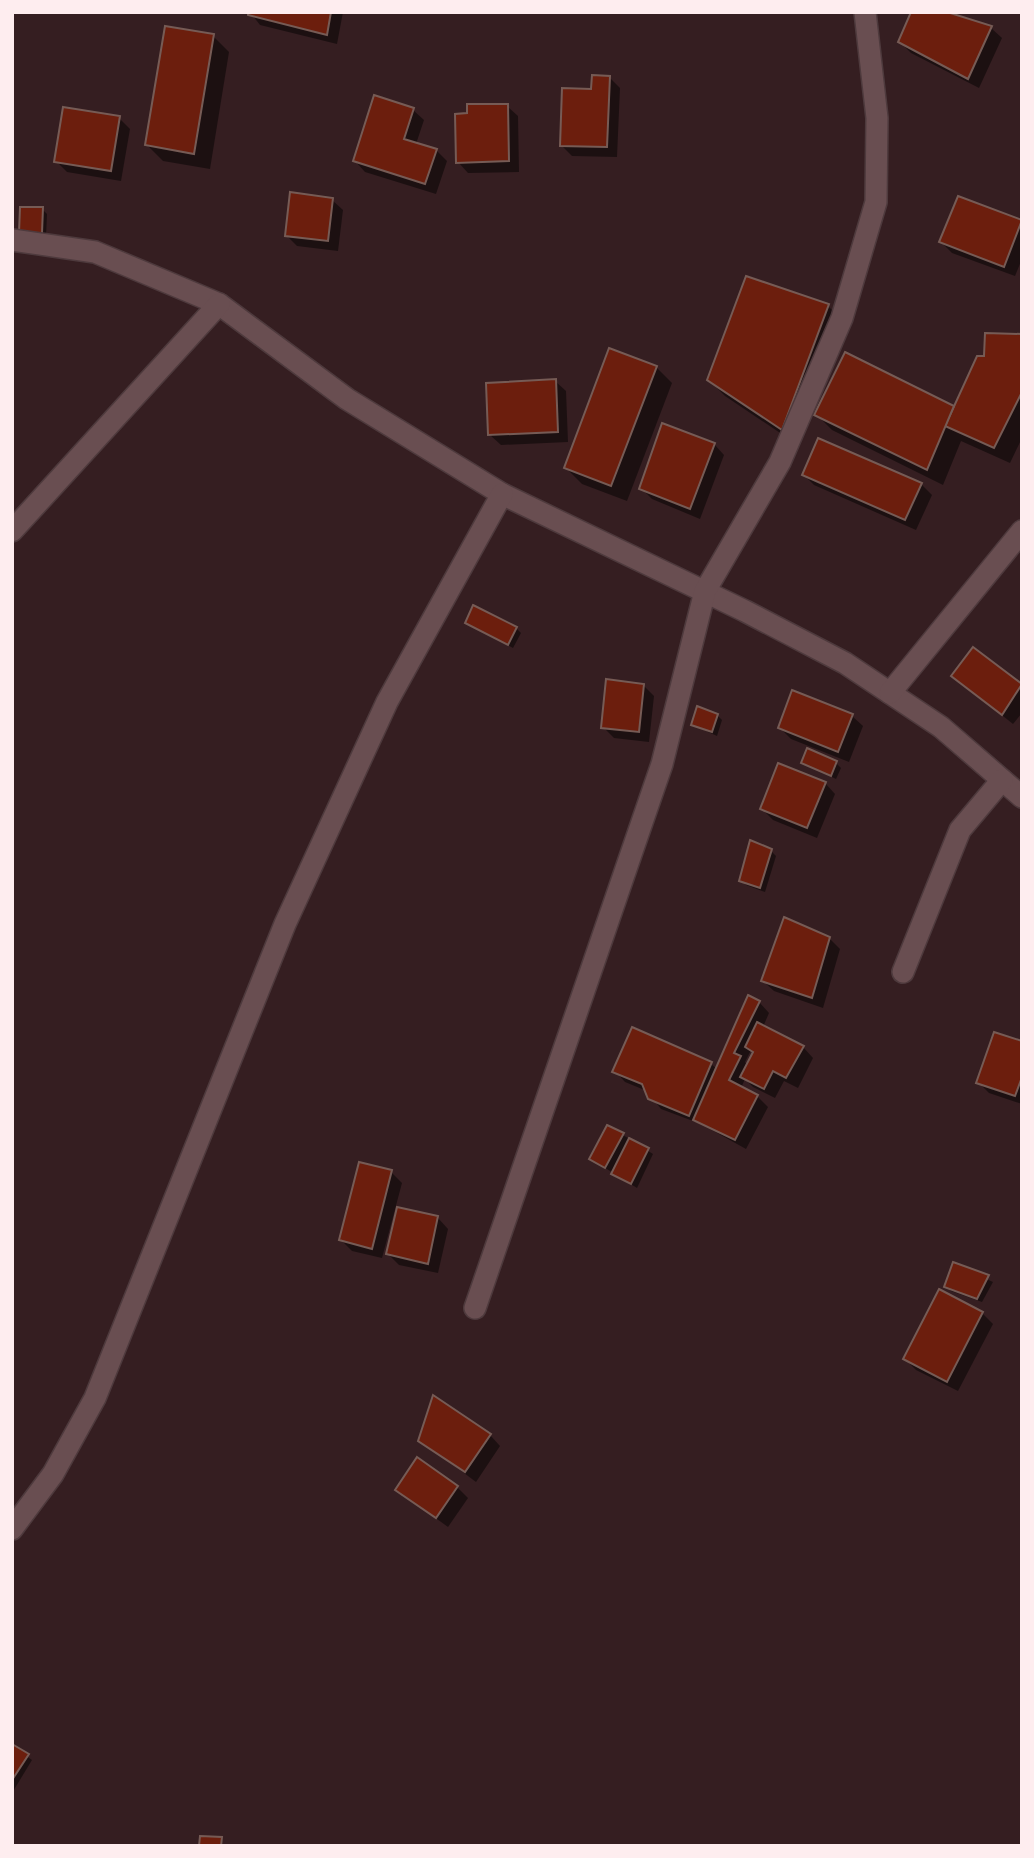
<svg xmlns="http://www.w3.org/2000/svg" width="1034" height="1858" font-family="'DejaVu Sans',sans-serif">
<rect width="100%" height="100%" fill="#351e21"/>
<g fill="#0007" fill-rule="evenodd">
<path d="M250 12H343L337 44 260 25Z"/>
<path d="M991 28 1002 38 979 88 911 53 900 42Z"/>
<path d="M213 36 229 52 210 169 163 161 147 145Z"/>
<path d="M609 77 620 88 617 157 572 156 561 145 593 91Z"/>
<path d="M507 106 518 116 519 172 468 173 458 162 469 115Z"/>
<path d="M413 110 424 120 416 144 436 150 447 161 436 194 365 172 355 161Z"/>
<path d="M119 118 130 129 121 181 67 172 56 161Z"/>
<path d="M959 198 1022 222V259L1015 276 952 253 941 242Z"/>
<path d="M332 200 343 210 338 251 297 246 286 235Z"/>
<path d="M42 209 47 214 46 237H26Z"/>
<path d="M828 306 844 322 798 445 725 396 709 380Z"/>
<path d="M1022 336V438L1010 463 961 441 943 485 832 430 816 414 845 355 955 408 986 358Z"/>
<path d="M656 367 672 383 627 501 582 484 566 468Z"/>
<path d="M555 381 566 391 568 442 501 445 490 435Z"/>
<path d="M714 444 724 455 700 519 652 499 641 488Z"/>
<path d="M804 475 921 484 932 495 916 530 814 485Z"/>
<path d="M467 623 516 628 521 633 513 648Z"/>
<path d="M973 650 1022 686V713L1013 724 953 676Z"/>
<path d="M643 685 654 696 649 742 614 738 603 727Z"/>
<path d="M717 715 722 720 717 736 693 725Z"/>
<path d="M852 716 863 726 849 762 791 739 780 728Z"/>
<path d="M803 763H836L841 768 836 779Z"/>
<path d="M825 783 835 794 817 838 773 820 762 809Z"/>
<path d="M771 851 776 856 765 892 746 885 741 880Z"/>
<path d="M829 938 840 949 823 1008 774 991 763 981Z"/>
<path d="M759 1002 769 1013 763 1027 803 1047 813 1058 798 1088 784 1081 775 1098 753 1087 745 1079 741 1088 757 1096 768 1107 746 1149 701 1124 661 1109 647 1091 625 1082 615 1071 633 1030 711 1064 717 1069ZM751 1050 754 1054 748 1066 745 1062Z"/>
<path d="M1022 1043V1104L989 1093 978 1082Z"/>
<path d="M623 1135 653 1154 637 1188 591 1159Z"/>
<path d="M391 1172 402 1183 382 1258 352 1251 341 1240Z"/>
<path d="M398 1209 438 1218 448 1229 438 1273 399 1265 388 1254Z"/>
<path d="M954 1264 993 1282 982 1302 951 1291 946 1286Z"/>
<path d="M982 1313 993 1324 958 1391 916 1370 905 1359Z"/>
<path d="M490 1435 500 1446 476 1482 420 1440Z"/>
<path d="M457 1487 468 1498 448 1527 397 1490Z"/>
<path d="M12 1746 32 1760 12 1793Z"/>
</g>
<g fill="#6c1e0d" stroke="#765b55" stroke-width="2">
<path d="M248 12H331L327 35 248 15Z"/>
<path d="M911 12H947L992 26 968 79 898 42Z"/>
<path d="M165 26 214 34 194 154 145 145Z"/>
<path d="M592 75 610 76 607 147 560 146 562 88 591 89Z"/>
<path d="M374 95 414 108 404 139 437 149 425 184 353 161Z"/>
<path d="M467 104H508L509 161 456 163 455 114 467 113Z"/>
<path d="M63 107 120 116 111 171 54 162Z"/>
<path d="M290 192 333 198 328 241 285 236Z"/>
<path d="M958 196 1022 220 1004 267 939 242Z"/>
<path d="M20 207H43L42 233H19Z"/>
<path d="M746 276 829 304 782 430 707 380Z"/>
<path d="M985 333 1022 334V392L994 448 945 426 977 356H984Z"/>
<path d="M609 348 657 366 611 486 564 468Z"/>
<path d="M845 352 954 406 927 470 814 415Z"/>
<path d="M556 379 558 432 488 435 486 383Z"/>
<path d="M662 423 715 443 690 509 639 489Z"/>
<path d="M818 438 922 483 905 520 802 475Z"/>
<path d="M473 605 517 627 508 645 465 623Z"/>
<path d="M973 647 1022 684 1002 715 951 676Z"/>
<path d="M606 679 644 684 639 732 601 728Z"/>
<path d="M792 690 853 714 838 752 778 728Z"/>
<path d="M697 706 718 714 712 732 691 725Z"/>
<path d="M807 748 837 761 831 776 801 763Z"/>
<path d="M778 763 826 782 807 828 760 809Z"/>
<path d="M750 840 772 849 760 888 739 881Z"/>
<path d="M784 917 830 937 812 998 761 981Z"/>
<path d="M748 995 760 1001 734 1053 741 1056 729 1080 758 1095 735 1140 693 1120Z"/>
<path d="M757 1022 804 1046 786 1078 773 1071 764 1089 740 1077 753 1052 745 1047Z"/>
<path d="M632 1027 712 1062 689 1116 648 1099 642 1084 612 1072Z"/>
<path d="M994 1032 1022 1041V1077L1015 1096 976 1083Z"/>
<path d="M607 1125 624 1133 605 1168 589 1159Z"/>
<path d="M629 1138 649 1148 631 1184 611 1174Z"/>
<path d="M359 1162 392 1170 372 1249 339 1240Z"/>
<path d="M397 1207 438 1216 428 1264 386 1254Z"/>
<path d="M953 1262 989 1275 977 1299 944 1287Z"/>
<path d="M939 1289 983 1312 947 1382 903 1359Z"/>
<path d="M433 1395 491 1434 465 1472 418 1441Z"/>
<path d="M417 1457 458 1486 436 1518 395 1490Z"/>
<path d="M12 1744 29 1754 12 1780Z"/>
<path d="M200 1836 222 1837 221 1846H199Z"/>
</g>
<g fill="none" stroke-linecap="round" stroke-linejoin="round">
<defs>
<g id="street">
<path d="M12 240 95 252 219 304 347 399 502 494 745 611 845 663 941 727 1022 797"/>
<path d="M12 531 219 304"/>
<path d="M890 693 1022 531"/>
<path d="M903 972 960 830 1002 780"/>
<path d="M475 1308 662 764 705 591 780 462 842 318 876 202 877 118 865 12"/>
<path d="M12 1529 53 1474 95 1398 285 924 387 702 502 494"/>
</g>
</defs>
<use href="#street" stroke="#4e3a3d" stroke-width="24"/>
<use href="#street" stroke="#694e51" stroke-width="21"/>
</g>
<rect width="1034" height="1858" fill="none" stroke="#feedef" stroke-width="28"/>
</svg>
